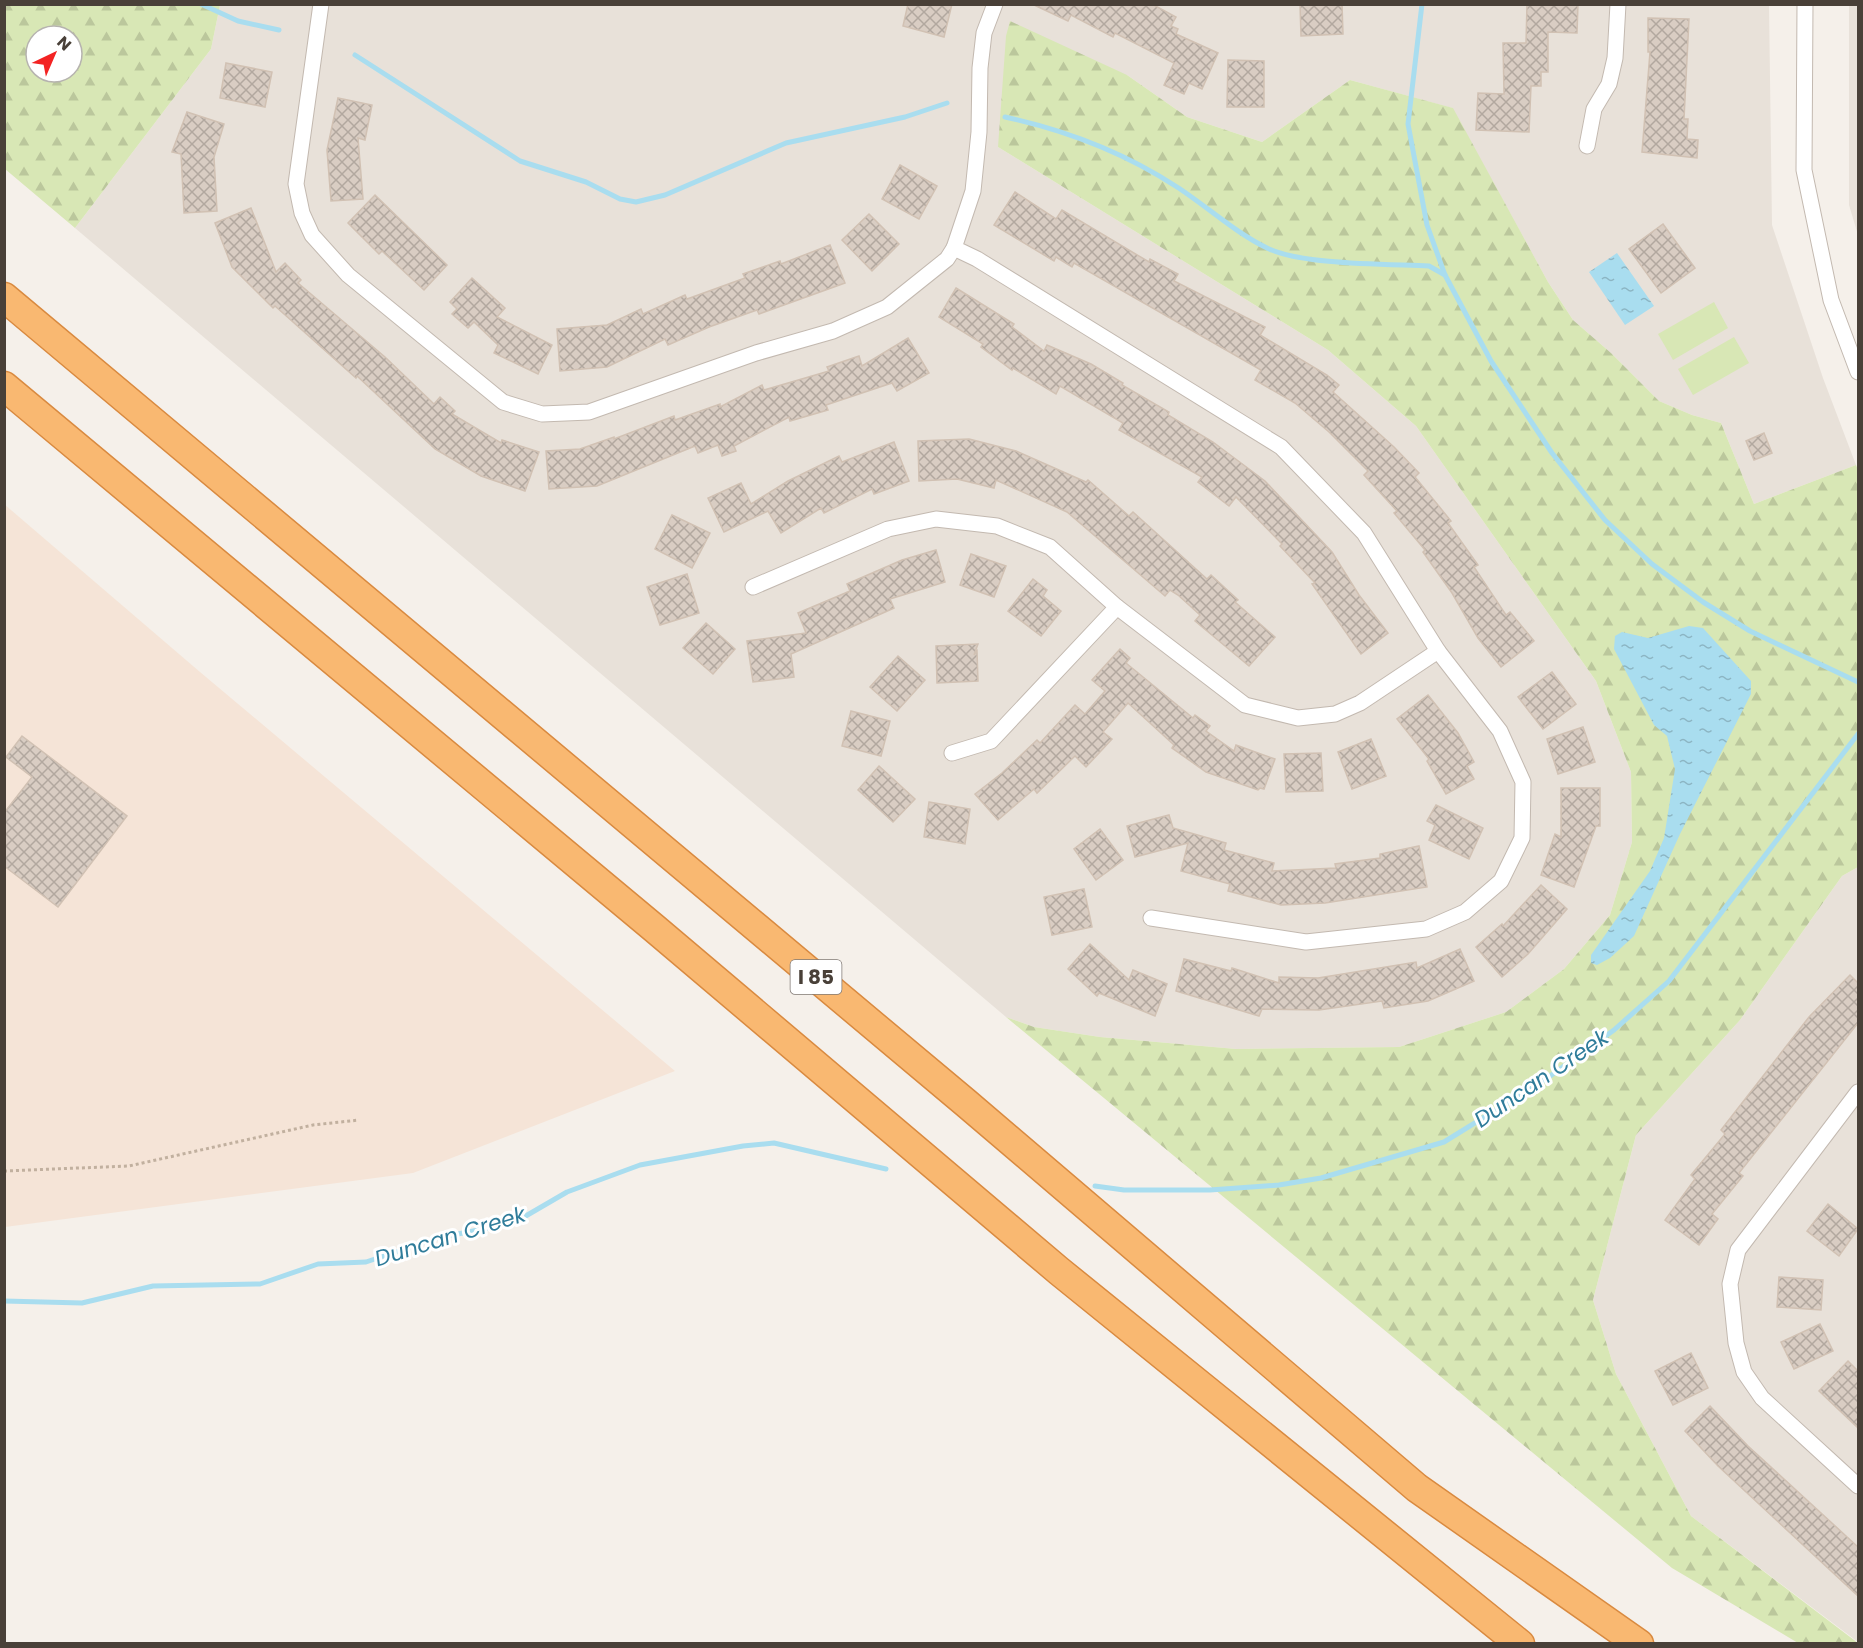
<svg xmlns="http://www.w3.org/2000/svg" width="1863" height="1648" font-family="Poppins,sans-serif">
<defs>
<pattern id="forest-firs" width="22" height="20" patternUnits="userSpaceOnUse" patternTransform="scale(1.5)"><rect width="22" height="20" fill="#d8e7b5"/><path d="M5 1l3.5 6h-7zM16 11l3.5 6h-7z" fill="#bbc79c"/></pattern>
<pattern id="water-ripples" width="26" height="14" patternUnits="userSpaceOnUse" patternTransform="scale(1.5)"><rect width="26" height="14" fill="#a9ddef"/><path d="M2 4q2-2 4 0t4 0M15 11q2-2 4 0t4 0" fill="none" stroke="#8cb5c3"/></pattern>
<pattern id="building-cross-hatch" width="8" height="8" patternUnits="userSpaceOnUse" patternTransform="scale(1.5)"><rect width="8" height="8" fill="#d9cdc3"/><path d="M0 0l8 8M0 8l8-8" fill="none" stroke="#b2a89f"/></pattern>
</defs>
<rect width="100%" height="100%" fill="#f5f0ea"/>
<g fill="#e8e1d9">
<path d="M220 5H1769L1772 225 1823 378 1856 465 1754 504 1721 423 1692 415 1659 401 1611 353 1573 320 1548 282 1452 108 1350 80 1262 142 1187 117 1127 75 998 147 1328 350 1416 426 1596 681 1631 772 1632 842 1610 915 1564 969 1506 1012 1399 1047 1236 1049 1100 1037 1034 1027 1006 1017 75 228 211 49Z"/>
<path d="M1849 5H1858V235L1849 205Z"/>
<path d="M1858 867V1642L1691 1516 1616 1374 1593 1300 1636 1135 1740 1020 1842 876Z"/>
</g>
<path fill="#f5e4d7" d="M4 504 200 672 675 1071 413 1173 5 1227Z"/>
<g fill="url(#forest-firs)" fill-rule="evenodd">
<path d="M4 5H220L211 49 75 228 5 169ZM36 36H72V72H36Z"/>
<path d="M1010 21 1127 75 1187 117 1262 142 1350 80 1453 108 1548 282 1573 320 1611 353 1659 401 1692 415 1721 423 1754 504 1856 465 1858 470V867L1842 876 1740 1020 1636 1135 1593 1300 1616 1374 1691 1516 1858 1643H1798L1672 1568 1006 1017 1034 1027 1100 1037 1236 1049 1399 1047 1506 1012 1564 969 1610 915 1632 842 1631 772 1596 681 1416 426 1328 350 998 147 1006 36Z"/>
</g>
<g fill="#d8e7b5">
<path d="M1714 302 1728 328 1673 360 1658 334Z"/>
<path d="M1734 337 1749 363 1693 395 1678 369Z"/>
</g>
<g fill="url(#water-ripples)">
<path d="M1617 253 1654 306 1625 325 1589 272Z"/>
<path d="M1689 626 1703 628 1751 681V694L1680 834 1634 936 1610 958 1597 965 1591 963V955L1650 871 1664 838 1675 769 1667 736 1654 725 1614 649 1615 636 1622 632 1648 638Z"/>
</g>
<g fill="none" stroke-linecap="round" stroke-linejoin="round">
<g stroke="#a9ddef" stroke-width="5">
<path d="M201 4 238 21 279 30"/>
<path d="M1422 4 1408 124 1427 225 1445 275 1491 361 1552 453 1605 520 1652 564 1703 602 1750 631 1858 682"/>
<path d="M355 55 520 161 586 182 620 199 636 202 665 195 786 143 905 117 947 103"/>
<path d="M1005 117C1065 130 1125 153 1177 187 1205 205 1237 234 1267 248 1301 265 1388 264 1429 266L1445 275"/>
<path d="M1095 1186 1124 1190H1210L1279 1185 1321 1178 1444 1142 1546 1079 1614 1030 1669 981 1858 734"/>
<path d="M4 1301 82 1303 153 1286 260 1284 318 1264 366 1262 437 1238 499 1226 524 1217 567 1192 640 1165 743 1146 774 1143 886 1169"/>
</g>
</g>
<g fill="url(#building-cross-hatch)" stroke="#d1c1b3" stroke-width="1.5">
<path d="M908 4H952L944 37 903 26Z"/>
<path d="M1032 4H1152L1176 17 1171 26 1178 29 1176 34 1218 53 1202 89 1189 83 1184 94 1164 85 1174 63 1115 33 1113 37 1071 15 1068 21Z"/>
<path d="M1300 4H1342L1343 34 1301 36Z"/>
<path d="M1527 4H1578L1577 33 1548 32V72H1541V86H1531L1529 132 1476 130 1478 93 1504 94 1503 43H1526Z"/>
<path d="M1648 18 1689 19 1684 119H1688L1687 139 1698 140 1697 158 1642 152 1650 52H1648Z"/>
<path d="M1228 60 1264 61V107H1227Z"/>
<path d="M226 63 272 72 265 107 220 98Z"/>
<path d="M338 98 372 105 365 140 358 138 363 199 331 201 327 150Z"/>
<path d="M187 112 224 124 214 157 217 211 184 213 181 154 172 152Z"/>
<path d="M900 165 937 186 919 219 882 199Z"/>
<path d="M1015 192 1056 219 1062 210 1149 262 1150 259 1178 274 1174 281 1265 327 1260 335 1327 375 1339 385 1333 392 1394 447 1419 473 1415 477 1451 521 1448 523 1478 565 1474 567 1506 615 1510 612 1534 641 1501 667 1478 638 1452 593 1423 552 1425 550 1394 513 1397 511 1364 475 1368 471 1329 432 1295 403 1255 380 1261 370 1074 263 1072 267 1056 257 1054 261 994 225Z"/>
<path d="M375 195 447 265 424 290 382 251 379 254 348 223Z"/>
<path d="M251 208 276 272 285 263 301 280 298 283 385 357 434 404 440 397 455 411 452 414 501 443 502 440 539 452 525 491 481 476 435 449 357 376 356 378 275 306 273 308 232 267 215 223Z"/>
<path d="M869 214 899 244 872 271 842 240Z"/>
<path d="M1663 224 1695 268 1661 293 1629 249Z"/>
<path d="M830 245 845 283 759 314 757 310 709 327 668 345 665 339 607 367 560 371 557 329 607 325 641 309 643 314 685 295 687 299 745 278 743 274 780 261 781 264Z"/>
<path d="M472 278 505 308 497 317 552 345 538 374 494 353 498 345 474 322 468 328 452 314 457 309 450 302Z"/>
<path d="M956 288 1014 324 1012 327 1044 351 1047 345 1091 364 1123 383 1122 385 1169 412 1168 415 1213 442 1265 481 1332 552 1359 595 1388 633 1361 654 1312 584 1315 583 1280 546 1282 544 1236 497 1229 506 1198 482 1202 477 1119 430 1123 423 1060 386 1056 394 1013 368 1012 370 981 347 983 344 939 317Z"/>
<path d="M908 338 929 373 897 391 892 383 826 405 828 410 790 421 789 417 734 446 736 451 722 456 718 445 698 453 695 446 597 486 549 489 546 451 580 449 614 437V439L674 416 675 420 720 404V407L762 385 764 390 829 371 827 367 859 356 862 366Z"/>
<path d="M1764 433 1772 453 1754 460 1746 441Z"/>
<path d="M969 439 1016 451 1086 482 1088 480 1129 516 1133 512 1207 579 1211 575 1238 600 1235 602 1275 637 1249 666 1195 621 1200 615 1178 595 1170 590 1165 596 1067 512 996 480 994 488 957 479 919 481 918 441Z"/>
<path d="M894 442 909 481 874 494 872 489 824 513 821 508 781 533 768 511 724 532 708 498 741 483 751 504 788 481 839 456 842 462Z"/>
<path d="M672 515 710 533 692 568 655 549Z"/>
<path d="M936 550 945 582 890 599 894 608 791 654 794 677 753 682 747 641 806 633 798 613 850 591 847 584 902 560Z"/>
<path d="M971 554 1006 566 994 597 960 585Z"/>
<path d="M687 574 699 613 660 625 647 587Z"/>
<path d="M1033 579 1047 590 1043 596 1061 611 1041 636 1008 611Z"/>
<path d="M706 623 735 649 713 674 683 648Z"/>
<path d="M978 644 974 655 977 651 978 681 937 683 936 646Z"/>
<path d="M1120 649 1130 658 1126 663 1193 718 1195 715 1210 726 1206 731 1234 751 1236 745 1275 759 1264 789 1260 788 1258 790 1206 772 1172 748 1174 745 1128 703 1103 732 1112 739 1086 767 1075 756 1037 793 1034 789 998 820 975 794 1002 773 1037 740 1040 743 1075 705 1085 714 1105 691 1092 680Z"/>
<path d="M898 656 925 680 897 711 870 687Z"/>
<path d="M1552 672 1576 704 1543 729 1518 697Z"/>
<path d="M1428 695 1458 733 1474 762 1467 766 1474 779 1446 794 1427 761 1429 759 1397 719Z"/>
<path d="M851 711 890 721 881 756 842 746Z"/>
<path d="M1583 727 1595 762 1558 774 1547 739Z"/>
<path d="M22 736 127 816 58 907 4 866V813L32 777 6 757Z"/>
<path d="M1371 739 1386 776 1352 789 1338 752Z"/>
<path d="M1321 753 1323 791 1286 792 1284 754Z"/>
<path d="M879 766 915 799 893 822 858 790Z"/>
<path d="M1561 788H1600V826H1596L1574 887 1541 875 1555 834 1561 837Z"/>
<path d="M929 802 970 809 965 844 924 837Z"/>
<path d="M1436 805 1483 828 1469 859 1429 840 1435 825 1427 821Z"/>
<path d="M1169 815 1173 828 1226 843 1224 850 1274 863 1272 871 1336 868 1335 864 1380 858V854L1419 846 1427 887 1325 903 1281 905 1228 891 1230 884 1181 871 1188 843 1135 857 1127 826Z"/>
<path d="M1100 829 1123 860 1096 880 1074 849Z"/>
<path d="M1541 885 1567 909 1528 954 1502 977 1476 947 1502 924 1503 926Z"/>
<path d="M1084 889 1092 927 1052 935 1044 897Z"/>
<path d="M1090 944 1129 980 1133 970 1167 984 1155 1016 1099 993 1097 996 1068 969Z"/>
<path d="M1460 949 1474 981 1428 1001 1384 1008 1382 1001 1319 1010 1262 1009 1259 1016 1176 991 1184 959 1231 971 1232 968 1279 983V977L1318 978 1416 962 1417 968Z"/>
<path d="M1850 975 1858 983V1023L1739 1173 1743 1176 1712 1214 1718 1219 1699 1245 1665 1220 1695 1179 1691 1175 1725 1134 1721 1130 1809 1017Z"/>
<path d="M1828 1204 1858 1229 1839 1256 1807 1231Z"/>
<path d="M1779 1277 1823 1280 1821 1310 1777 1307Z"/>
<path d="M1820 1324 1833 1351 1794 1369 1781 1342Z"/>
<path d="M1691 1353 1708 1388 1673 1405 1655 1371Z"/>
<path d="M1848 1361 1858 1371V1428L1819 1391Z"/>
<path d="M1710 1406 1748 1446 1858 1547V1596L1718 1466 1685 1431Z"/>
</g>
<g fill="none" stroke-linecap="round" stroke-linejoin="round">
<defs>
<g id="minor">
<path d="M321 4 296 184 302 213 312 235 348 275 503 402 542 414 589 412 756 353 833 331 887 307 947 259 954 248"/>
<path d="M995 4 984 33 980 68 979 132 973 191 954 248 977 259 1281 447 1364 533 1438 651 1500 731 1523 782 1522 838 1501 881 1465 912 1426 929 1306 942 1151 918"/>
<path d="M1805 4 1804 170 1831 300 1858 372"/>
<path d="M1587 146 1594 109 1609 84 1615 58 1618 4"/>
<path d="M753 587 888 529 936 519 997 526 1050 547 1117 607"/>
<path d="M952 753 991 741 1117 607 1245 705 1298 718 1335 714 1360 703 1438 651"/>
<path d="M1858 1092 1738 1250 1730 1284 1736 1343 1744 1372 1762 1398 1858 1486"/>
</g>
<g id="motorway">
<path d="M4 297 966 1103 1417 1488 1639 1644"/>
<path d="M4 386 654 928 1059 1271 1520 1644"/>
</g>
</defs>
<use href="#minor" stroke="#c3b9b0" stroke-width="17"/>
<use href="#motorway" stroke="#d98a40" stroke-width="31"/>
<path stroke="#c1b09f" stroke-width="3" stroke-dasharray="3 3" stroke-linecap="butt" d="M4 1171 129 1166 313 1125 359 1120"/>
<use href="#minor" stroke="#fff" stroke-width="15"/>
<use href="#motorway" stroke="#f9b871" stroke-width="28"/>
</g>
<g text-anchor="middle" stroke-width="6" stroke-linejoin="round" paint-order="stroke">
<rect fill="#fff" stroke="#807974" stroke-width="1.5" x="790.5" y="960" width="51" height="34" rx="4.5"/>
<g font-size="20" font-weight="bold" fill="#494038">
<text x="816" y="984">I 85</text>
</g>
<g font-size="22" font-style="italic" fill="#2f7c9a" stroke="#fff">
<text transform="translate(1541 1078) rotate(-34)" y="8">Duncan Creek</text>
<text transform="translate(450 1236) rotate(-17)" y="8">Duncan Creek</text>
</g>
</g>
<rect width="1863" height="1648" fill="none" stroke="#494038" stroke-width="12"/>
<g transform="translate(54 54) rotate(44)"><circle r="28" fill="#ffffff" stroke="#b6b3af" stroke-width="1.5"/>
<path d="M0-4.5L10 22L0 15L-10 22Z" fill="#f32323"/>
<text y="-9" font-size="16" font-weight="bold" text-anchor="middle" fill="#494038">N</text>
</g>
</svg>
